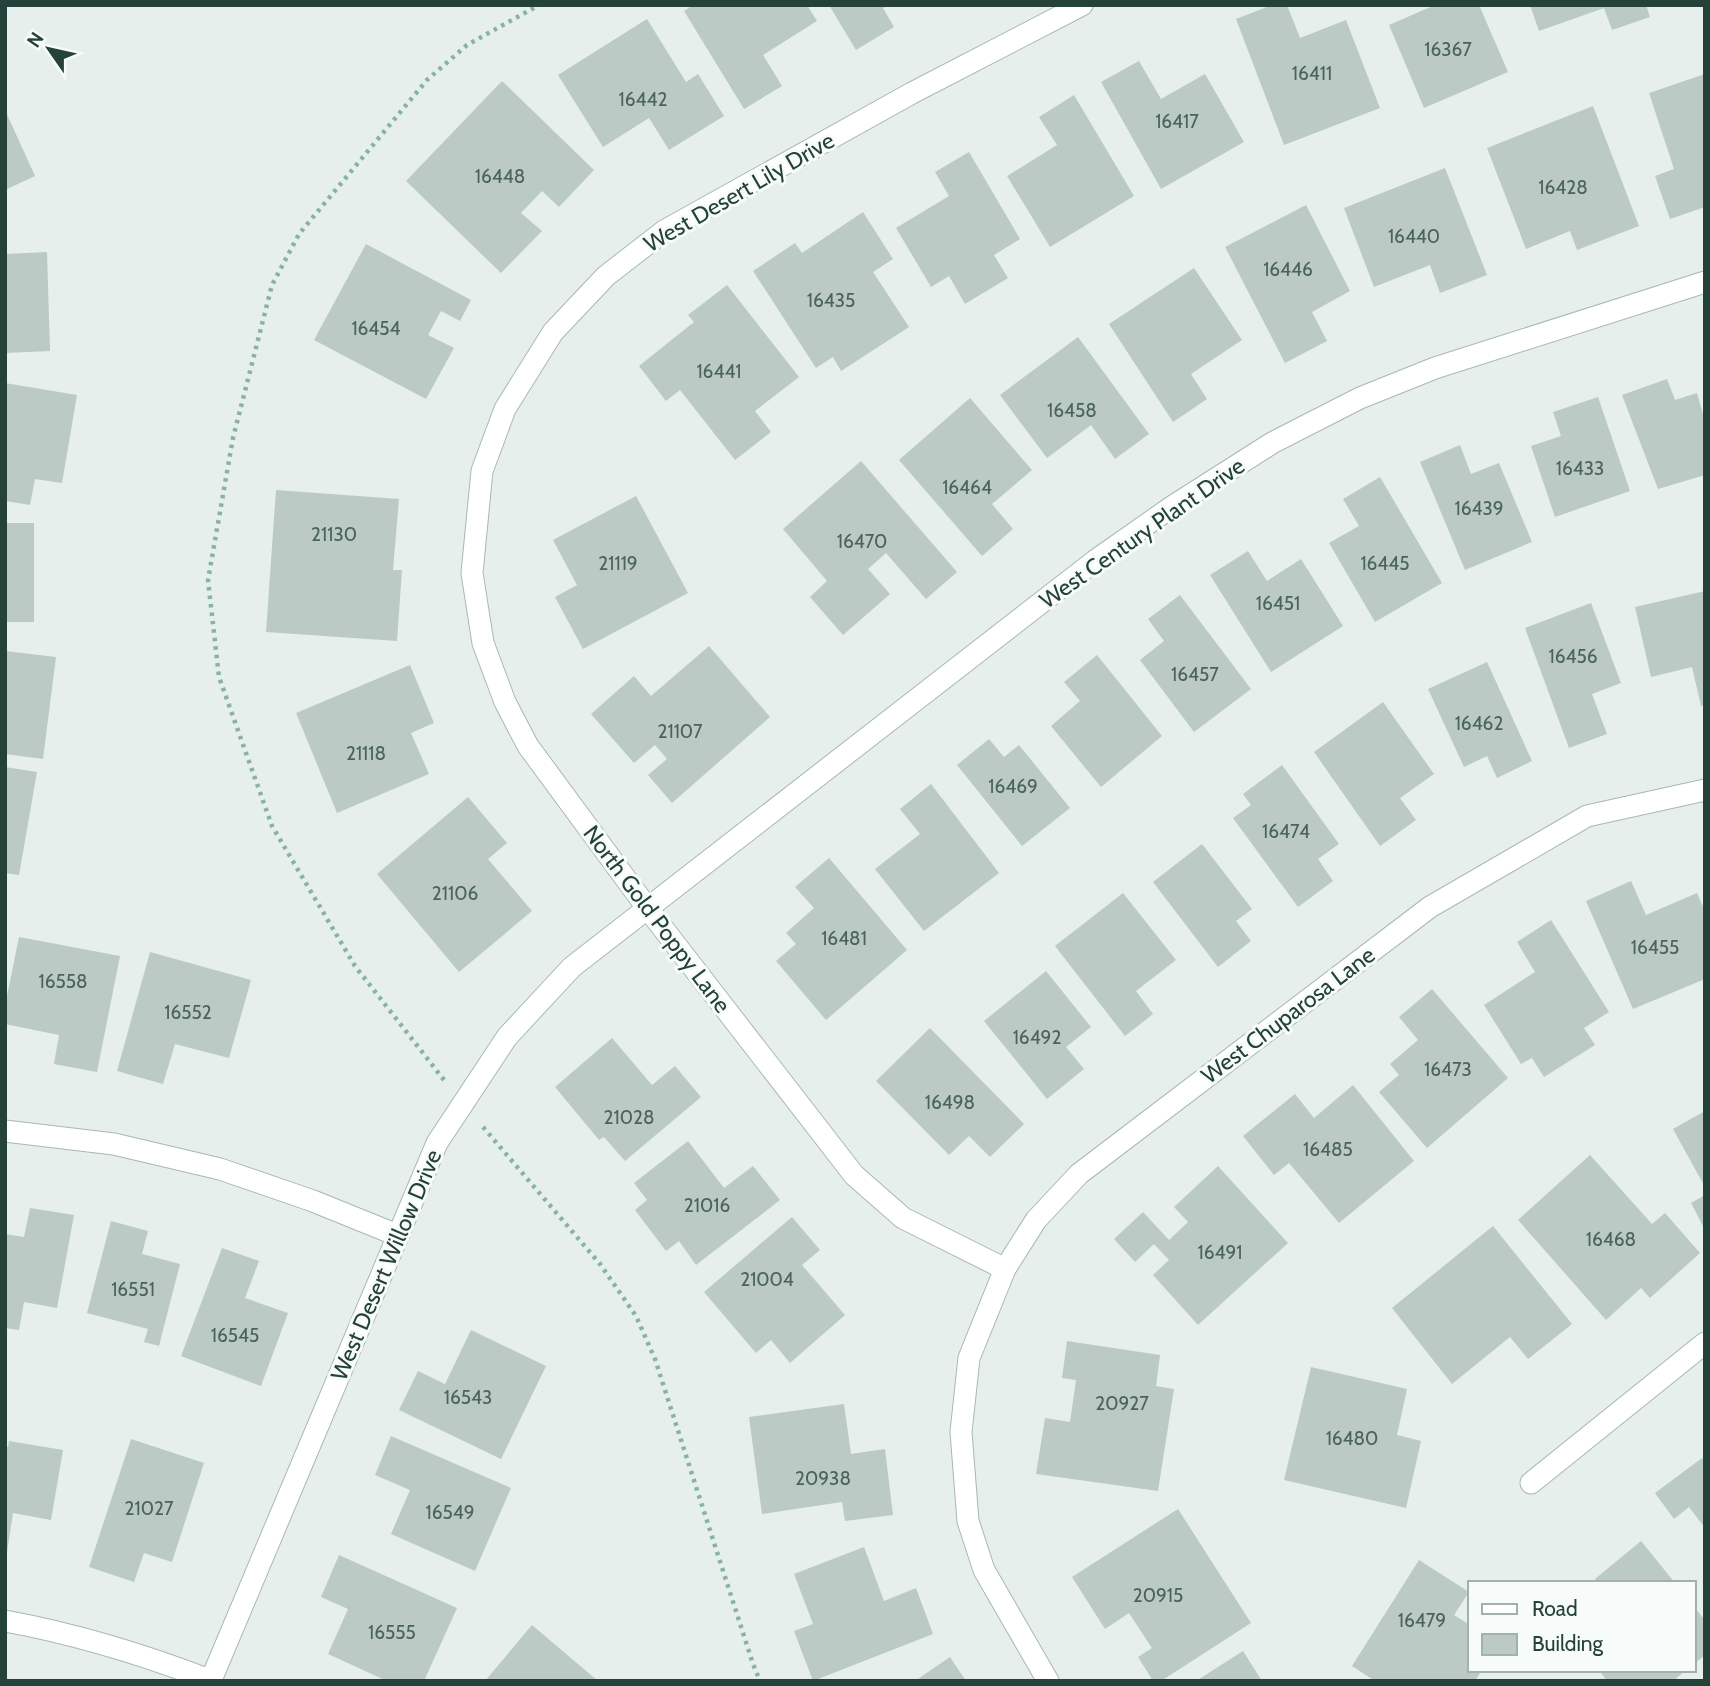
<svg xmlns="http://www.w3.org/2000/svg" width="1710" height="1686" font-family="Cabin,sans-serif">
<rect width="100%" height="100%" fill="#e6efeb"/>
<g fill="#bbcac4">
<path d="M693 5H807L817 21 763 55 782 86 744 109 684 11Z"/>
<path d="M829 5H887L883 8 894 27 856 50Z"/>
<path d="M1272 5H1287L1300 38 1346 20 1380 108 1284 145 1236 19Z"/>
<path d="M1435 5H1479L1508 72 1424 108 1389 25Z"/>
<path d="M1530 5H1646L1650 17 1612 30 1604 8 1539 31Z"/>
<path d="M647 19 686 82 698 74 724 116 669 150 649 118 603 147 558 75Z"/>
<path d="M1139 61 1161 99 1205 74 1244 142 1161 189 1101 82Z"/>
<path d="M1705 74V207L1670 219 1655 176 1674 169 1649 93Z"/>
<path d="M502 81 594 170 559 207 542 191 521 213 542 231 501 273 406 181Z"/>
<path d="M1074 95 1134 196 1050 247 1007 176 1057 145 1039 117Z"/>
<path d="M1593 106 1639 226 1577 250 1570 231 1526 249 1487 148Z"/>
<path d="M5 110 35 176 5 190Z"/>
<path d="M969 152 1020 239 994 255 1008 278 965 304 949 276 931 287 896 228 949 196 935 172Z"/>
<path d="M1445 168 1487 275 1440 293 1430 265 1374 287 1344 208Z"/>
<path d="M1306 205 1350 291 1312 312 1327 341 1285 363 1225 247Z"/>
<path d="M863 212 893 259 873 272 909 327 841 371 833 357 816 368 753 271 795 243 802 253Z"/>
<path d="M366 244 471 300 460 321 441 311 428 335 454 348 426 399 314 340Z"/>
<path d="M47 252 50 351 5 353V254Z"/>
<path d="M1194 268 1242 340 1191 374 1207 399 1173 422 1109 324Z"/>
<path d="M727 285 799 377 755 411 771 432 735 460 680 390 666 401 639 366 694 322 688 315Z"/>
<path d="M1078 337 1149 434 1115 459 1091 425 1047 458 1000 395Z"/>
<path d="M1667 379 1675 400 1697 393 1705 421V475L1658 489 1622 395Z"/>
<path d="M5 383 77 395 62 483 35 479 30 505 5 501Z"/>
<path d="M1598 397 1630 491 1555 517 1531 446 1561 436 1553 412Z"/>
<path d="M970 398 1032 470 992 504 1013 529 982 556 899 460Z"/>
<path d="M1460 445 1471 474 1499 463 1532 542 1465 570 1420 462Z"/>
<path d="M861 461 957 572 926 599 886 553 868 569 890 594 843 635 810 597 827 581 783 529Z"/>
<path d="M1380 477 1442 583 1375 622 1329 543 1359 526 1343 499Z"/>
<path d="M276 490 399 499 393 570H402L397 641 266 632Z"/>
<path d="M636 496 688 593 583 649 555 597 577 585 553 540Z"/>
<rect x="5" y="523" width="29" height="99"/>
<path d="M1248 551 1267 581 1301 559 1343 626 1271 672 1210 575Z"/>
<path d="M1705 591V705L1701 706 1692 667 1651 677 1635 607Z"/>
<path d="M1180 595 1251 689 1194 732 1140 660 1164 641 1148 619Z"/>
<path d="M1591 603 1621 683 1592 694 1607 734 1569 748 1525 628Z"/>
<path d="M709 646 770 717 672 803 648 775 667 759 655 745 634 763 591 714 634 676 651 696Z"/>
<path d="M5 651 56 657 43 759 5 754Z"/>
<path d="M1097 655 1162 736 1101 787 1051 726 1080 701 1064 682Z"/>
<path d="M1487 662 1532 761 1497 778 1487 756 1464 767 1428 689Z"/>
<path d="M410 665 434 723 411 733 429 774 337 813 296 713Z"/>
<path d="M1383 702 1434 774 1400 798 1416 820 1380 846 1314 752Z"/>
<path d="M989 739 1004 757 1019 745 1070 808 1022 846 957 765Z"/>
<path d="M1282 765 1339 844 1318 859 1333 881 1298 907 1233 818 1251 805 1243 794Z"/>
<path d="M5 767 37 772 19 875 5 873Z"/>
<path d="M931 784 999 873 924 931 875 869 920 834 900 809Z"/>
<path d="M468 797 507 843 488 859 532 911 459 972 377 874Z"/>
<path d="M1202 844 1252 909 1236 921 1251 941 1218 967 1153 882Z"/>
<path d="M829 858 907 950 826 1020 776 961 796 944 786 933 814 908 795 887Z"/>
<path d="M1631 881 1646 915 1697 893 1705 911V979L1633 1009 1586 901Z"/>
<path d="M1123 893 1176 960 1136 991 1153 1014 1125 1036 1055 946Z"/>
<path d="M1551 920 1609 1012 1584 1028 1595 1045 1544 1077 1532 1058 1521 1064 1484 1005 1535 972 1517 942Z"/>
<path d="M19 937 120 956 97 1072 54 1064 59 1035 5 1024V1006Z"/>
<path d="M150 952 251 980 229 1058 175 1044 163 1084 117 1071Z"/>
<path d="M1046 971 1091 1027 1066 1047 1084 1069 1047 1099 984 1021Z"/>
<path d="M1432 989 1508 1078 1427 1148 1379 1092 1399 1075 1390 1064 1418 1040 1399 1017Z"/>
<path d="M930 1028 1024 1124 990 1157 969 1136 949 1155 876 1081Z"/>
<path d="M612 1038 652 1085 675 1066 701 1097 625 1161 604 1137 599 1140 555 1087Z"/>
<path d="M1353 1085 1414 1161 1339 1223 1289 1163 1274 1175 1243 1136 1295 1094 1314 1118Z"/>
<path d="M1705 1111V1187L1673 1129Z"/>
<path d="M688 1141 724 1188 753 1166 780 1200 696 1265 679 1241 666 1251 635 1210 647 1200 634 1183Z"/>
<path d="M1590 1155 1652 1224 1665 1213 1700 1253 1650 1298 1641 1288 1606 1320 1518 1220Z"/>
<path d="M1218 1166 1288 1243 1198 1325 1153 1275 1169 1260 1154 1244 1135 1262 1114 1239 1143 1212 1169 1240 1188 1222 1174 1207Z"/>
<path d="M1705 1195V1230L1691 1203Z"/>
<path d="M30 1208 74 1215 57 1308 24 1302 19 1330 5 1328V1234L24 1237Z"/>
<path d="M792 1217 820 1250 802 1265 845 1315 790 1363 771 1340 756 1353 704 1292Z"/>
<path d="M111 1221 148 1231 142 1254 180 1264 159 1346 144 1342 148 1329 87 1313Z"/>
<path d="M1493 1226 1572 1324 1528 1359 1510 1337 1452 1384 1392 1308Z"/>
<path d="M222 1248 259 1261 245 1298 288 1313 261 1386 181 1356Z"/>
<path d="M471 1330 546 1366 501 1459 399 1410 418 1371 445 1384Z"/>
<path d="M1067 1341 1160 1355 1156 1386 1174 1389 1158 1491 1036 1474 1045 1418 1070 1422 1076 1380 1062 1378Z"/>
<path d="M1311 1367 1407 1389 1397 1435 1421 1441 1406 1508 1284 1480Z"/>
<path d="M844 1404 851 1454 885 1449 893 1515 845 1521 842 1502 762 1514 749 1417Z"/>
<path d="M391 1436 511 1488 475 1571 391 1534 410 1490 375 1475Z"/>
<path d="M131 1439 204 1463 172 1562 144 1553 134 1582 89 1567Z"/>
<path d="M9 1441 63 1450 51 1520 13 1513 7 1553 5 1447H8Z"/>
<path d="M1702 1458 1705 1462V1528L1689 1507 1674 1519 1655 1493Z"/>
<path d="M1178 1509 1251 1623 1161 1681H1153L1138 1657 1152 1648 1129 1613 1105 1629 1072 1577Z"/>
<path d="M1641 1541 1675 1583H1598L1595 1579Z"/>
<path d="M864 1547 884 1601 916 1588 933 1634 813 1681 794 1631 813 1624 794 1574Z"/>
<path d="M339 1555 457 1608 424 1681H387L328 1654 348 1609 321 1597Z"/>
<path d="M1419 1560 1469 1592 1454 1615 1470 1625V1670H1482L1475 1681H1375L1352 1666Z"/>
<path d="M1694 1607 1705 1620V1655L1694 1664Z"/>
<path d="M532 1625 598 1681H485Z"/>
<path d="M1243 1651 1262 1681H1196Z"/>
<path d="M950 1657 966 1681H915Z"/>
<path d="M1599 1670H1686L1673 1681H1607Z"/>
</g>
<g fill="none" stroke-linecap="round" stroke-linejoin="round">
<defs>
<g id="minor">
<path d="M5 1131 114 1144 220 1169 313 1201 397 1235"/>
<path d="M1005 1269 903 1218 854 1175 648 909 528 746 505 702 483 643 472 573 482 471 505 409 553 332 606 276 664 231 912 93 1082 5"/>
<path d="M1531 1483 1705 1343"/>
<path d="M5 1621C76 1634 145 1655 212 1681"/>
<path d="M211 1680 437 1143 507 1037 572 967 1096 560 1173 506 1272 443 1360 398 1435 368 1705 282"/>
<path d="M1048 1681 984 1570 968 1521 961 1432 969 1358 1005 1269 1036 1220 1079 1174 1430 907 1587 816 1705 790"/>
</g>
</defs>
<use href="#minor" stroke="#a8b8b2" stroke-width="23"/>
<g stroke="#86b3a5" stroke-width="4.5" stroke-dasharray="3.5 5" stroke-linecap="butt">
<path d="M444 1080 355 966 272 826 219 677 208 580 233 438 272 285 299 234 427 80 467 45 539 5"/>
<path d="M483 1127 600 1264 636 1316 655 1359 753 1664 760 1681"/>
</g>
<use href="#minor" stroke="#fff" stroke-width="21"/>
</g>
<g text-anchor="middle" stroke-width="6" stroke-linejoin="round" paint-order="stroke">
<g font-size="19" fill="#4a645c">
<text x="1448" y="56">16367</text>
<text x="1312" y="80">16411</text>
<text x="643" y="106">16442</text>
<text x="1177" y="128">16417</text>
<text x="500" y="183">16448</text>
<text x="1563" y="194">16428</text>
<text x="1414" y="243">16440</text>
<text x="1288" y="276">16446</text>
<text x="831" y="307">16435</text>
<text x="376" y="335">16454</text>
<text x="719" y="378">16441</text>
<text x="1072" y="417">16458</text>
<text x="1580" y="475">16433</text>
<text x="967" y="494">16464</text>
<text x="1479" y="515">16439</text>
<text x="334" y="541">21130</text>
<text x="862" y="548">16470</text>
<text x="618" y="570">21119</text>
<text x="1385" y="570">16445</text>
<text x="1278" y="610">16451</text>
<text x="1573" y="663">16456</text>
<text x="1195" y="681">16457</text>
<text x="1479" y="730">16462</text>
<text x="680" y="738">21107</text>
<text x="366" y="760">21118</text>
<text x="1013" y="793">16469</text>
<text x="1286" y="838">16474</text>
<text x="455" y="900">21106</text>
<text x="844" y="945">16481</text>
<text x="1655" y="954">16455</text>
<text x="63" y="988">16558</text>
<text x="188" y="1019">16552</text>
<text x="1037" y="1044">16492</text>
<text x="1448" y="1076">16473</text>
<text x="950" y="1109">16498</text>
<text x="629" y="1124">21028</text>
<text x="1328" y="1156">16485</text>
<text x="707" y="1212">21016</text>
<text x="1611" y="1246">16468</text>
<text x="1220" y="1259">16491</text>
<text x="767" y="1286">21004</text>
<text x="133" y="1296">16551</text>
<text x="235" y="1342">16545</text>
<text x="468" y="1404">16543</text>
<text x="1122" y="1410">20927</text>
<text x="1352" y="1445">16480</text>
<text x="823" y="1485">20938</text>
<text x="149" y="1515">21027</text>
<text x="450" y="1519">16549</text>
<text x="1158" y="1602">20915</text>
<text x="1422" y="1627">16479</text>
<text x="392" y="1639">16555</text>
</g>
<g font-size="23" fill="#24423a" stroke="#f7fbf9">
<text transform="translate(739 192) rotate(-30)" y="8">West Desert Lily Drive</text>
<text transform="translate(1142 533) rotate(-35)" y="8">West Century Plant Drive</text>
<text transform="translate(657 919) rotate(53)" y="8">North Gold Poppy Lane</text>
<text transform="translate(1288 1015) rotate(-37)" y="8">West Chuparosa Lane</text>
<text transform="translate(386 1265) rotate(-67)" y="8">West Desert Willow Drive</text>
</g>
</g>
<rect width="1710" height="1686" fill="none" stroke="#24423a" stroke-width="14"/>
<rect x="1468" y="1581" width="228" height="91" fill="#f7fbf9" stroke="#a3b1ad" stroke-width="2"/>
<rect x="1482" y="1604" width="35" height="10" fill="#ffffff" stroke="#a3b1ad" stroke-width="2"/>
<text x="1532" y="1616" font-size="21" fill="#24423a">Road</text>
<rect x="1482" y="1634" width="35" height="21" fill="#bbcac4" stroke="#a3b1ad" stroke-width="2"/>
<text x="1532" y="1651" font-size="21" fill="#24423a">Building</text>
<g transform="translate(49 49) rotate(304)" stroke="#f7fbf9" stroke-width="5" paint-order="stroke">
<path d="M0-5L12 26L0 18L-12 26Z" fill="#24423a"/>
<text y="-10" font-size="19" font-weight="bold" text-anchor="middle" fill="#24423a">N</text>
</g>
</svg>
